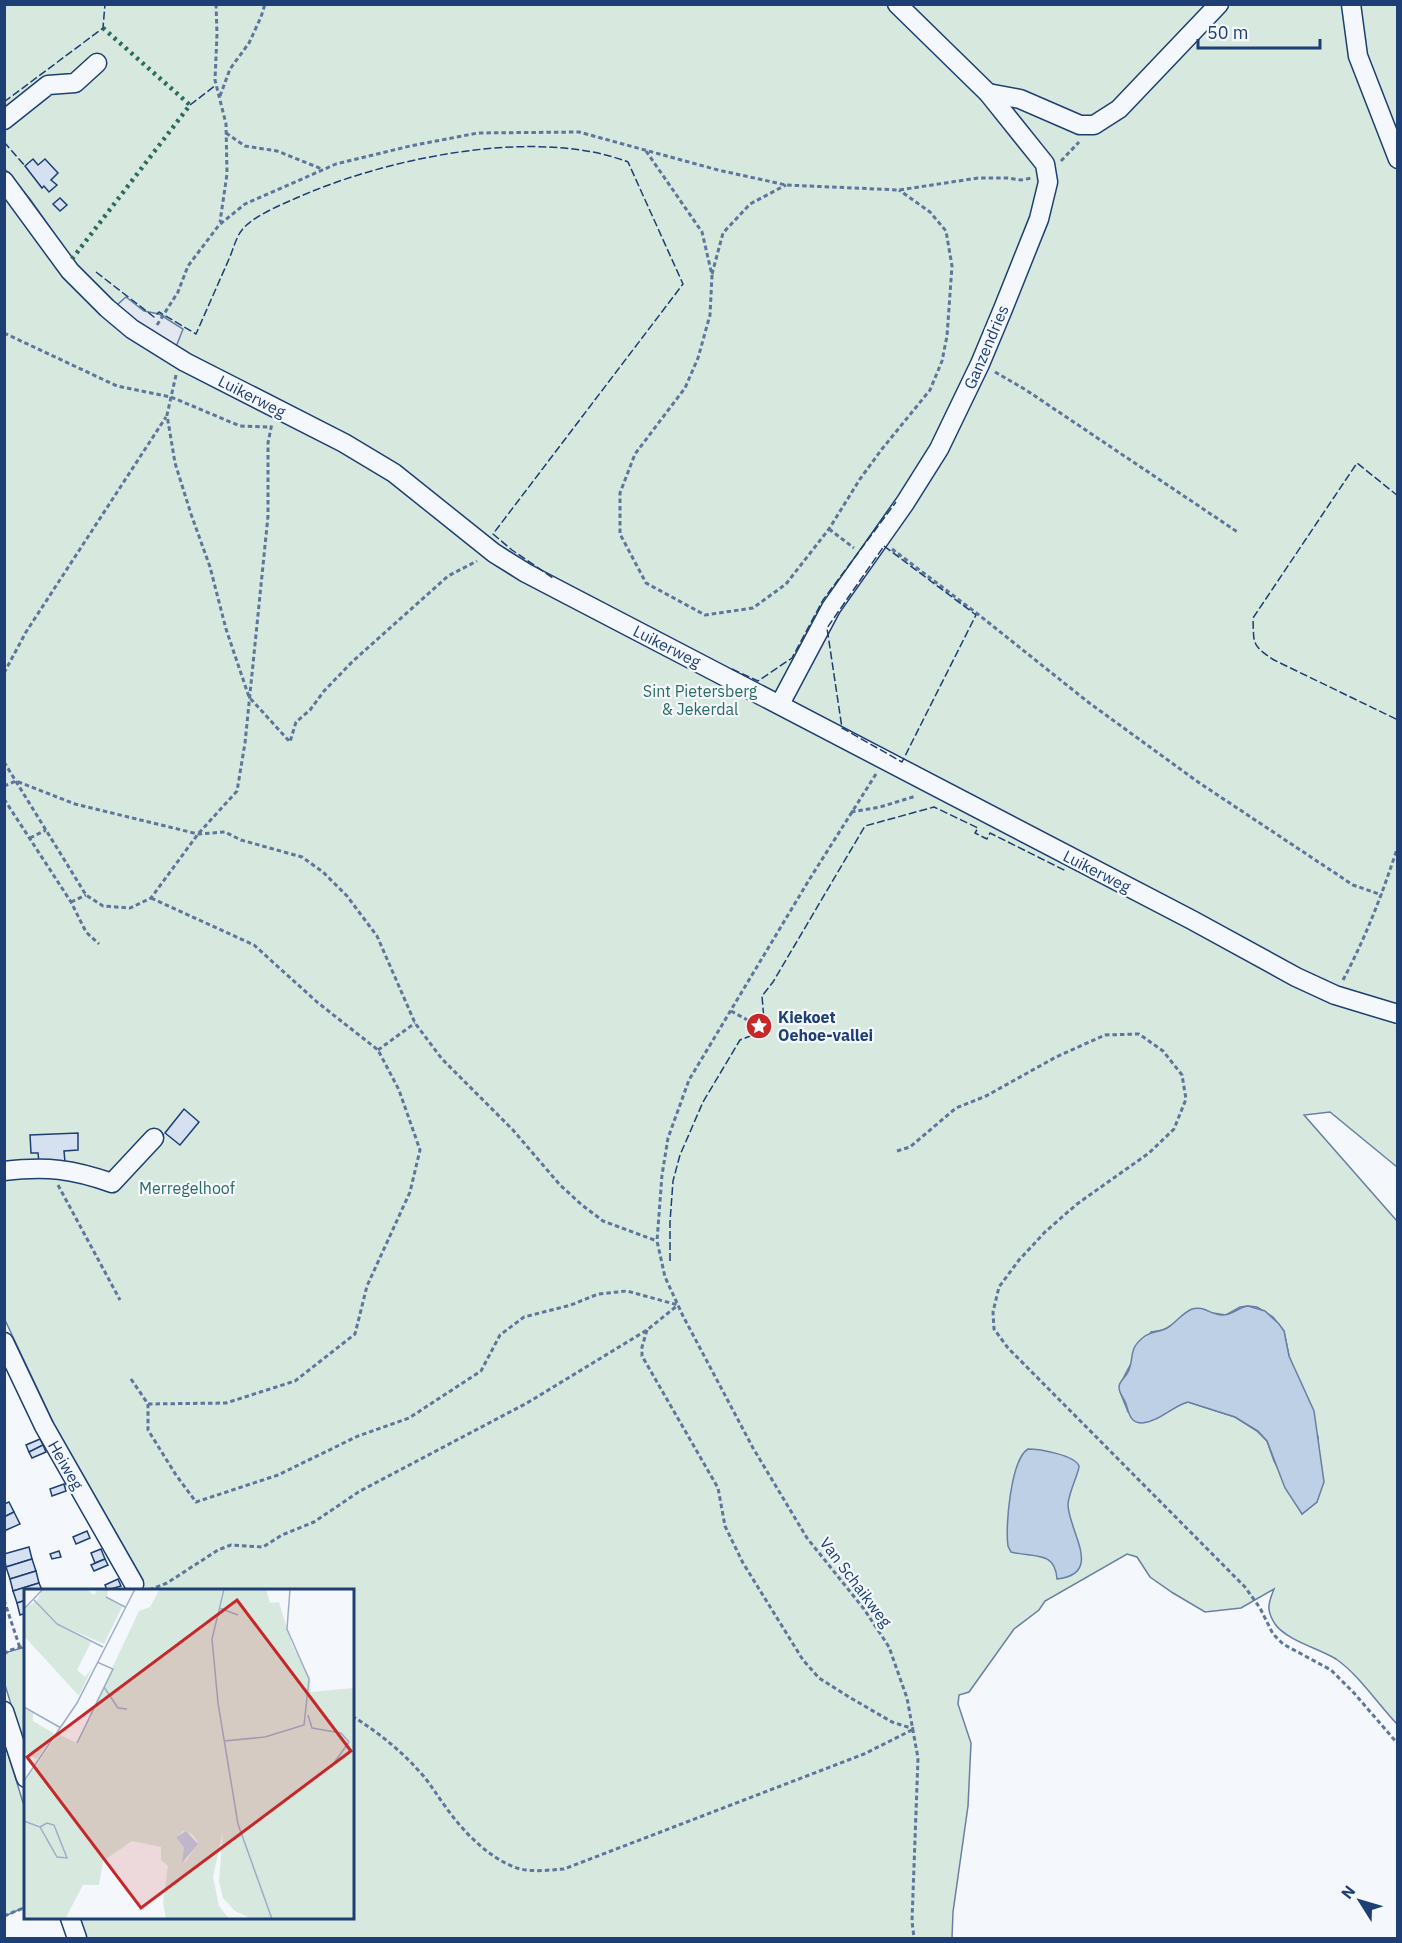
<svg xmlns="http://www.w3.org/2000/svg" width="1402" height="1943" font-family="'IBM Plex Sans',sans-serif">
<rect width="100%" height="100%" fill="#f4f7fb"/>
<g fill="#d7e8df" stroke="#687fa3" stroke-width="1.5" fill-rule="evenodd">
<path d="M4 5H1397V1167L1330 1112 1304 1115 1397 1221V1724C1378 1704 1358 1674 1336 1659 1320 1649 1286 1640 1275 1624 1266 1610 1268 1604 1274 1589L1241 1608 1205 1612 1173 1593 1150 1577 1137 1557 1127 1554 1045 1601 1039 1610 1014 1629 969 1692 959 1695 958 1704 971 1743 968 1806 953 1912 952 1938H87L79 1918H352V1590H128L143 1580 54 1424 5 1320V194L65 249 30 199 5 169ZM1248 1306 1257 1307 1273 1317 1284 1331 1289 1356 1318 1437 1319 1460 1317 1502 1302 1514 1274 1461 1267 1441 1257 1431 1235 1417 1188 1402 1181 1404 1154 1419 1128 1412C1126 1405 1121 1397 1120 1390 1119 1379 1144 1344 1151 1332L1164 1330 1170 1326 1213 1313 1226 1315 1240 1307Z"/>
<path d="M25 1647V1750L5 1685 4 1653Z"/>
<path d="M5 1744 25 1809V1907L5 1916Z"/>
</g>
<path fill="#e3e8f0" stroke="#687fa3" stroke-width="1.5" d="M126 297 144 311 159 314 183 329 176 347 142 326 117 305Z"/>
<g fill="#bed0e5" stroke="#687fa3" stroke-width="1.5">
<path d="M1248 1306 1265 1311 1279 1324 1284 1331 1289 1356 1314 1411 1324 1482 1317 1502 1302 1514 1285 1488 1267 1441 1258 1431 1235 1417 1188 1402C1173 1406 1158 1422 1142 1423 1130 1423 1129 1413 1126 1404 1124 1398 1119 1394 1119 1387 1119 1381 1126 1377 1128 1372 1135 1358 1127 1349 1145 1336 1152 1331 1160 1332 1167 1328 1176 1323 1182 1313 1192 1309 1204 1305 1212 1316 1223 1315 1232 1315 1239 1307 1248 1306Z"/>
<path d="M1028 1449C1039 1449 1075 1455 1079 1466 1080 1470 1068 1494 1068 1505 1069 1532 1104 1574 1057 1579 1055 1550 1033 1558 1011 1552L1008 1546C1005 1526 1011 1459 1028 1449Z"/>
</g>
<g fill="#d5e0f0" stroke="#1d3f73" stroke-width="1.5">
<path d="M33 159 38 165 45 159 58 173 51 180 57 185 49 192 44 186 42 188 25 166Z"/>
<path d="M60 198 67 205 60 211 53 204Z"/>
<path d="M184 1109 199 1122 180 1145 165 1133Z"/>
<path d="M78 1133V1150L64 1151 65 1162 39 1163 38 1153H31L30 1135Z"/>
<path d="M40 1439 43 1445 29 1452 26 1445Z"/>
<path d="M43 1445 46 1452 32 1458 29 1452Z"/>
<path d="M64 1484 66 1491 52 1496 50 1489Z"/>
<path d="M9 1502 14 1512 4 1517V1504Z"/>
<path d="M14 1512 20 1524 4 1531V1517Z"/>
<path d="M87 1531 90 1538 76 1544 73 1537Z"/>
<path d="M29 1547 32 1559 6 1567 4 1554Z"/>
<path d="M101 1549 105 1559 95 1563 91 1553Z"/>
<path d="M59 1551 61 1557 52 1559 50 1554Z"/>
<path d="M32 1559 36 1571 10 1579 6 1567Z"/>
<path d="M105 1559 108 1565 94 1571 91 1565Z"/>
<path d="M36 1571 39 1583 13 1591 10 1579Z"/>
<path d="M118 1579 121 1586 107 1590 105 1585Z"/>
<path d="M39 1583 42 1590H26V1600L17 1603 13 1591Z"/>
<path d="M26 1600V1613L20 1615 17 1603Z"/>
</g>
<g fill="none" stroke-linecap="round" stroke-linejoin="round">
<defs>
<g id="minor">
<path d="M1351 4 1358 56 1398 159"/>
<path d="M988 93 1020 99 1080 125H1094L1119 109 1219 4"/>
<path d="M4 120 48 85 75 83 97 63"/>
<path d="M4 181 70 271 107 308 132 329 185 362 344 443 394 473 494 553 526 573 1192 920 1296 977 1335 995 1398 1014"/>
<path d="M780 704 831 608 905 503 939 449 980 364 1003 309 1039 219 1048 182 1045 164 988 93 897 4"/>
<path d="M4 1171C47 1166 72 1169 112 1183L154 1138"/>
<path d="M4 1342 44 1426 134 1584"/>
<path d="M4 1711 26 1778"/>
<path d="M70 1918 77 1938"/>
</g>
</defs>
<use href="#minor" stroke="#1d3f73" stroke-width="21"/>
<g stroke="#5e769c" stroke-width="3" stroke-dasharray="4.5 3" stroke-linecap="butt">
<path d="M216 4 217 34 215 80 226 124 227 174 220 222"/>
<path d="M220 96 230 69 249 43 261 17 265 4"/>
<path d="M226 133 245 146 277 151 322 169"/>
<path d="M646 151 702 232 712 275 710 315 698 358 685 388 635 454 620 493V534L646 583 705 615 753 608 786 584 829 529 860 479 882 449 930 390 942 361 947 336 952 266 946 231 930 212 899 190"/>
<path d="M1061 161 1079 142"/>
<path d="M712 274 723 233 750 204 786 185"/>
<path d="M157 325 178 292 188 266 219 225 245 204 336 164 410 146 478 133 579 132 718 170 786 185 899 190 978 178H1008L1021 180 1032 178"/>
<path d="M4 333 117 386 171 397 240 426 271 427"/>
<path d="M995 372 1026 390 1239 533"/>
<path d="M176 375 167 415 175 463 191 514 210 567 226 629 249 697 290 742 296 722 310 710 324 691 353 661 448 576 477 561"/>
<path d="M829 529 854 548"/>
<path d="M892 549 979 615 1088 702 1198 782 1353 885 1382 895"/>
<path d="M4 673 26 632 166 417"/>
<path d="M4 762 86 895 103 906 130 908 151 898 198 834 237 791 245 743 268 516V443L272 423"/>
<path d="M876 774 809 880 689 1080 668 1138 662 1175 657 1241 665 1277 683 1316 753 1448 807 1538 864 1609 889 1647 907 1698 918 1758 912 1921 914 1938"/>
<path d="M4 786 16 781 75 804 198 834 225 832 241 840 302 857 323 872 347 896 377 936 415 1023 442 1059 513 1130 560 1185 582 1205 603 1221 657 1241"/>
<path d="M4 799 71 902 86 932 99 944"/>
<path d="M851 812 880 807 916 796"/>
<path d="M30 838 46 830"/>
<path d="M71 902 86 895"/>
<path d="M1343 980C1366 937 1383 892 1398 846"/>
<path d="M731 1011 753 1023"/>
<path d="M378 1050 415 1023"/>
<path d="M897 1151 910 1147 956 1108 986 1096 1056 1057 1105 1035 1139 1034 1163 1051 1182 1075 1186 1099 1174 1129 1149 1153 1077 1204 1045 1232 1019 1260 999 1287 993 1312 994 1329 1008 1348 1245 1587 1260 1608 1273 1634 1283 1644 1331 1670 1354 1693 1398 1744"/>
<path d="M58 1185 120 1300"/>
<path d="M647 1330 642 1347V1356L718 1488 725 1526 743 1563 803 1660 819 1678 849 1697 892 1722 914 1729"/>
<path d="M131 1379 148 1404V1430L176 1475 196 1502 278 1475 358 1436 409 1418 481 1371 500 1335 524 1317 571 1305 598 1294 627 1291 678 1305"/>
<path d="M148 1404 226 1403 295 1381 355 1334 367 1286 410 1192 420 1150 399 1090 378 1050 317 1002 254 945 151 898"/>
<path d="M149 1590 167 1583 218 1550 231 1545 263 1547 282 1535 314 1522 360 1491 527 1403 647 1330 678 1305"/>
<path d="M4 1600 20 1648"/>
<path d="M4 1654 10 1650 26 1646"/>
<path d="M352 1716C378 1732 400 1750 420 1772 430 1783 436 1794 445 1806 461 1829 486 1856 514 1867 529 1873 548 1870 564 1869L864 1754 914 1729"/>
<path d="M4 1916 26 1907"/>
</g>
<use href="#minor" stroke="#f4f7fb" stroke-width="18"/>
<path stroke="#2c6c60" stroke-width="4.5" stroke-dasharray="3 4.5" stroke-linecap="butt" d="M72 259 190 105 103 28"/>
<g stroke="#1d3f73" stroke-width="1.5" stroke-dasharray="8 3" stroke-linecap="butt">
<path d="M4 102 103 28 105 4"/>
<path d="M190 105 216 85"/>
<path d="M4 142 25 166"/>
<path d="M96 272 154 317 159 312 196 334C207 309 218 284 229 259 233 250 236 237 242 230 252 217 278 206 292 200 381 159 535 126 628 162L683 284 493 534 512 550 553 578"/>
<path d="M1398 496 1357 463 1253 618C1254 644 1251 645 1274 660L1398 720"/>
<path d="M884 546 976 615 902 762 842 728 827 628Z"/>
<path d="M732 669 758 681 792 658 823 600 896 502"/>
<path d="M670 1261V1222L673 1181 680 1155 703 1102 740 1040 758 1033 764 1020 762 996 773 982 865 826 934 807 978 828 975 833 987 839 990 833 1066 871"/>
</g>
<path stroke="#1d3f73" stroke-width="3" d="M757 1031 763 1020"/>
</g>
<defs>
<symbol id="sight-disc" viewBox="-11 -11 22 22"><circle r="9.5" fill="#c62828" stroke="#f4f7fb"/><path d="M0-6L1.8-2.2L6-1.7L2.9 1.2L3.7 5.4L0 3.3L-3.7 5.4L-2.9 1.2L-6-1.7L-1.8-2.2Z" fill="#fff"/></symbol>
</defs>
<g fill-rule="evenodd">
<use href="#sight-disc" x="744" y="1011" width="30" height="30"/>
</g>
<g text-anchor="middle" stroke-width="4.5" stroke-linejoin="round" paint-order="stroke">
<g font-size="16" fill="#1d3f73" stroke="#f4f7fb">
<text transform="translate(986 347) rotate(-67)" y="6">Ganzendries</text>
<text transform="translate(252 396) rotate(27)" y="6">Luikerweg</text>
<text transform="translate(667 646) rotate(27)" y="6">Luikerweg</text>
<text transform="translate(1097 871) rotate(27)" y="6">Luikerweg</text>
<text transform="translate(66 1465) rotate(60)" y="6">Heiweg</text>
<text transform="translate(856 1582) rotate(53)" y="6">Van Schaikweg</text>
</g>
<g font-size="16" fill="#2c6c60" stroke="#f4f7fb">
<text x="700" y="697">Sint Pietersberg<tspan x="700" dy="18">&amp; Jekerdal</tspan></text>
<text x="187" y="1194">Merregelhoof</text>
</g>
<g font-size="16" font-weight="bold" fill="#1d3f73" stroke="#f4f7fb" text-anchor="start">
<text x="778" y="1023">Kiekoet<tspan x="778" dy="18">Oehoe-vallei</tspan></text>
</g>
</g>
<g transform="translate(24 1589)">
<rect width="330" height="330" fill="#f4f7fb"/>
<path d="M19 0H62L70 6 73 2 68 0H84L83 9 98 18 80 55 34 35 12 13ZM136 0H199L190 37 201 0H242L246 14 255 13 268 56 286 88 287 103 330 99V330H228L211 322 199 309 195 293 199 242 189 288 195 317 205 330H142L139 314 144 277 137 271V258L108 252 79 272 75 296H59L41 330H0V194L34 145 53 154 115 22 126 18ZM159 242 168 245 174 253 161 274 160 259 152 248ZM11 13 30 33 67 53 53 81 61 88 68 79 55 107 0 47V20ZM0 119 9 124V132L31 145 13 170 0 163Z" fill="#d7e8df" fill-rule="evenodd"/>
<path d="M162 242 174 255 158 274 160 259 152 248Z" fill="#bed0e5"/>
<path fill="none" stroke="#9eadc5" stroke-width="1.5" d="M200 0 188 50 194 114 214 235 248 330M82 8 101 18M10 11 33 35 79 58M195 19 214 26M0 20 19 0M80 98 94 119 103 120M0 118 37 139M284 126 288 139 317 144 325 153M200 152 241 148 280 136 285 90 263 40 266 0M53 154 89 80 73 73M307 178 325 153M0 192 53 114 111 0M0 232 16 238 33 268 43 269 30 236 23 234 16 238"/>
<path fill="#c62828" fill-opacity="0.15" stroke="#c62828" stroke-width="3" d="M213 11 327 162 117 319 3 168Z"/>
<rect width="330" height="330" fill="none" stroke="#1d3f73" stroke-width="3"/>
</g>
<rect width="1402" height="1943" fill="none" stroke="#1d3f73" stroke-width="12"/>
<g transform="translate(1360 1901) rotate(307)" stroke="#f4f7fb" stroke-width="4.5" paint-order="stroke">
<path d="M0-4.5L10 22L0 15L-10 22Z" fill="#1d3f73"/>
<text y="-9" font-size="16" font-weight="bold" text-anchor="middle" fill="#1d3f73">N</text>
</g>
<path d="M1198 39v9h122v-9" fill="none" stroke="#1d3f73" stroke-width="3"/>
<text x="1207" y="39" font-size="18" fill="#1d3f73" stroke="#f4f7fb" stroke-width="4.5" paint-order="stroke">50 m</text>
</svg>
